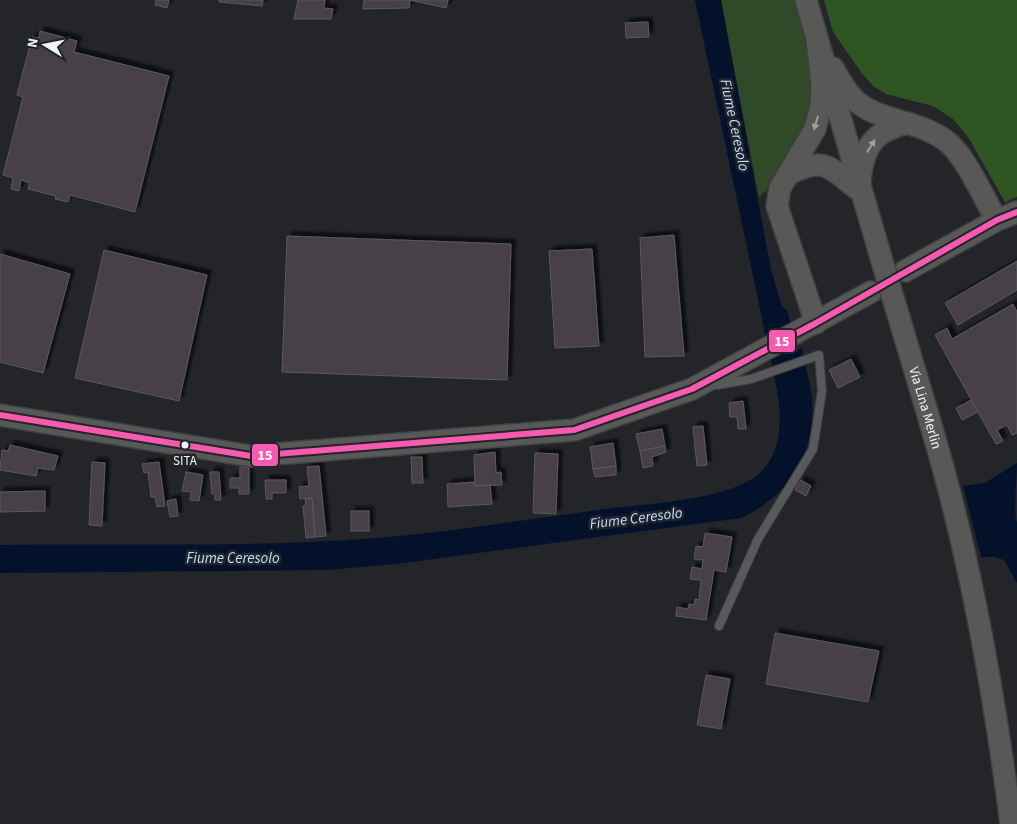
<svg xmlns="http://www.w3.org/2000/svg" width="1017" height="824" font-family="'Source Sans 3',sans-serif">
<defs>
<filter id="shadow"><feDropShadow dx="4.5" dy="-4.5" stdDeviation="1" flood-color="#0009"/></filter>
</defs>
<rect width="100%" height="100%" fill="#232528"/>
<path fill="#304929" d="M721 0H796C806 37 819 91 805 128 796 153 777 178 759 198Z"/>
<path fill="#2f5622" d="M824 0H1017V197L1005 202 968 137 953 119 933 106 886 94 873 86 861 72 833 32Z"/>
<g fill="#03122a">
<path d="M695 0H721L771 270 787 323 766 338Z"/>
<path d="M802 348C805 365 810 381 812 398 816 455 791 494 741 518L396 564 327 570 0 573V545C125 543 251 548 376 538 453 532 529 519 605 509 644 504 735 500 762 471 788 444 780 398 772 365Z"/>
<path d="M1017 463C1017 477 1013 513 1017 523V583L1004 560 994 557H981L963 486 985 483Z"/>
</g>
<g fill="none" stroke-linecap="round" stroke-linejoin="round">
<path stroke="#03122a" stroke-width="26" d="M776 318 791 394"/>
</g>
<g fill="#473f49" stroke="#5a5a5c" filter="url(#shadow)">
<path d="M156 0H169L167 8 155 5Z"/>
<path d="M219 0H263L262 6 219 2Z"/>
<path d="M298 0H325L324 8 333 9 331 19H294Z"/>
<path d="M364 0H410L409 8 363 9Z"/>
<path d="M410 0H448L446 8Z"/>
<path d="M648 22 649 37 626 38 625 23Z"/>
<path d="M40 31 77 41 74 52 169 76 135 212 70 195 68 202 55 199 56 196 28 189 30 183 21 180 19 191 11 189 13 178 3 175 23 97 17 95 32 37 39 38Z"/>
<path d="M674 235 684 356 645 357 640 238Z"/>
<path d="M287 236 511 244 507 380 282 372Z"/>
<path d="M592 249 599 346 555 348 549 251Z"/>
<path d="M104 250 207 275 179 401 75 378Z"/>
<path d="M0 254 70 274 43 373 0 362Z"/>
<path d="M1017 261V290L958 325 945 303Z"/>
<path d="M1013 304 1017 312V433L1012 435 1007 425 997 430 1003 441 996 444 935 335 947 328 952 339Z"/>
<path d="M851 359 860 377 838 388 829 370Z"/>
<path d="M971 400 978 412 962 420 956 408Z"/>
<path d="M743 401 746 429H738L737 417H730L729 403Z"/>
<path d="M703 426 707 465 697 466 693 427Z"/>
<path d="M662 429 665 446 640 451 636 434Z"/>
<path d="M613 443 616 466 593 469 590 447Z"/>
<path d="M10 445 58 456 54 470 38 468 36 476 0 470 2 450 8 451Z"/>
<path d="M665 446 666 452 652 457 653 466 643 468 640 451Z"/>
<path d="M495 452 496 473 501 472 502 485 475 486 474 455Z"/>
<path d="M535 453 558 454 556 514 533 513Z"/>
<path d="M411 457H422L423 483H412Z"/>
<path d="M92 462 105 463 102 526 89 525Z"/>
<path d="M159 462 165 506 157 507 155 497H151L148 472 144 473 142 464Z"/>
<path d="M319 466 326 536 315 537 312 498 300 499 299 487 309 486 307 467Z"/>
<path d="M616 466V475L595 477 593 469Z"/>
<path d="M240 467 249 468V494H239V488H230V478H240Z"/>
<path d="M186 472 203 475 199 501 190 500 191 492 182 491Z"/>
<path d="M210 472H219L221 500H215V494H212Z"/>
<path d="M265 480H286V493H272V499H266Z"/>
<path d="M801 480 811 486 806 496 795 490Z"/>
<path d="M475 482V486L490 485 492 504 448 507 447 484Z"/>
<path d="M45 491V511L0 512V492Z"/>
<path d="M312 498 315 537 306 538 303 506H306L305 499Z"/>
<path d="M176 499 178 516 170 517 167 501Z"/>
<rect x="351" y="511" width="18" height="20"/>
<path d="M705 533 732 537 726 572 714 570 706 620 676 616 677 607 688 609 689 604 694 605 695 599 699 600 701 580 690 579 692 567 702 569 703 560 694 559 696 546 703 547Z"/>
<path d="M775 633 879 651 868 702 766 684Z"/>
<path d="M706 675 730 679 721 729 697 725Z"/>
</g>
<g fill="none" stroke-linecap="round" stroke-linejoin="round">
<defs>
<path id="lane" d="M717 385 751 379 819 355 822 391 813 449 758 539 719 626"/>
<g id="secondary">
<path d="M806 0 882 261"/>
<path d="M833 68C840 80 846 93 857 102 882 122 917 120 945 140 966 155 983 198 997 220"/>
<path d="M789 174C825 155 830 168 860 191"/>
<path d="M860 182C863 147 873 131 908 123"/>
<path d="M905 271 997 220 1017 212"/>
<path id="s1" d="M897 311C913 364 929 417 944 471 975 586 996 706 1011 824"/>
<path d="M816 323 777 206 780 188 815 129 821 106 822 83 817 40"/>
<path d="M0 415 251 456 574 430 692 389 871 292"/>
</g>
</defs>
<use href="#lane" stroke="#3e4042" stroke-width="10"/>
<use href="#secondary" stroke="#3e4042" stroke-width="24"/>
<use href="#lane" stroke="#58595b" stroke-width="8"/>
<use href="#secondary" stroke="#585957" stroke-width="21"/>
<defs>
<path id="secondary-bridge" d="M882 261 897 311"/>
</defs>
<use href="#secondary-bridge" stroke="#3e4042" stroke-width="24" stroke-linecap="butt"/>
<use href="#secondary-bridge" stroke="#585957" stroke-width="21"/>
<defs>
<path id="bus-1" d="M0 415 251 456 574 430 692 389 816 323 997 220 1017 212"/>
</defs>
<use href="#bus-1" stroke="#21252a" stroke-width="10"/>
<use href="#bus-1" stroke="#f75aaf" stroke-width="6"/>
</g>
<defs><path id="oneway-solid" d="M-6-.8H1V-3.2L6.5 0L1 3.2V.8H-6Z" transform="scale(1.25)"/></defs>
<g fill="#9d9f9f">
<use href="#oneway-solid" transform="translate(816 123) rotate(106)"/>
<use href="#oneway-solid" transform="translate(871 146) rotate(-58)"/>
</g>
<circle fill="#f1f4f8" stroke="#21252a" stroke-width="2" cx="185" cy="445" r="4.5"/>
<g text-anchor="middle" stroke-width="5" stroke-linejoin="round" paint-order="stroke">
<g font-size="13" fill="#f1f4f8" stroke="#21252a">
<text x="185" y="465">SITA</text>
</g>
<g font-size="14" fill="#f1f4f8" stroke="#21252a">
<text dy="5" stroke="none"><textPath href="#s1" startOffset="101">Via Lina Merlin</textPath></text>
</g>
<g font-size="15" font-style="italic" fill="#c2defe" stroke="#21252a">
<text transform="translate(735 125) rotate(78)" y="5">Fiume Ceresolo</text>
<text transform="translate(636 518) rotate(-7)" y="5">Fiume Ceresolo</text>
<text x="233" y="563">Fiume Ceresolo</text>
</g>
</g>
<g stroke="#21252a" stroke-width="2">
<rect x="768" y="329" width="28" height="24" rx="5" fill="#f75aaf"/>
<rect x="251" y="443" width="28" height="24" rx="5" fill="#f75aaf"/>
</g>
<g font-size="14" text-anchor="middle" font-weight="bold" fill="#fff">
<text x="782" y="346">15</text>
<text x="265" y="460">15</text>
</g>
<g transform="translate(45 45) rotate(280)" stroke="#21252a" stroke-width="4" paint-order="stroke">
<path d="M0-4L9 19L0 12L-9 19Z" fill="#f1f4f8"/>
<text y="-8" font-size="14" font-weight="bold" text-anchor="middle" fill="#f1f4f8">N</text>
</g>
</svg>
